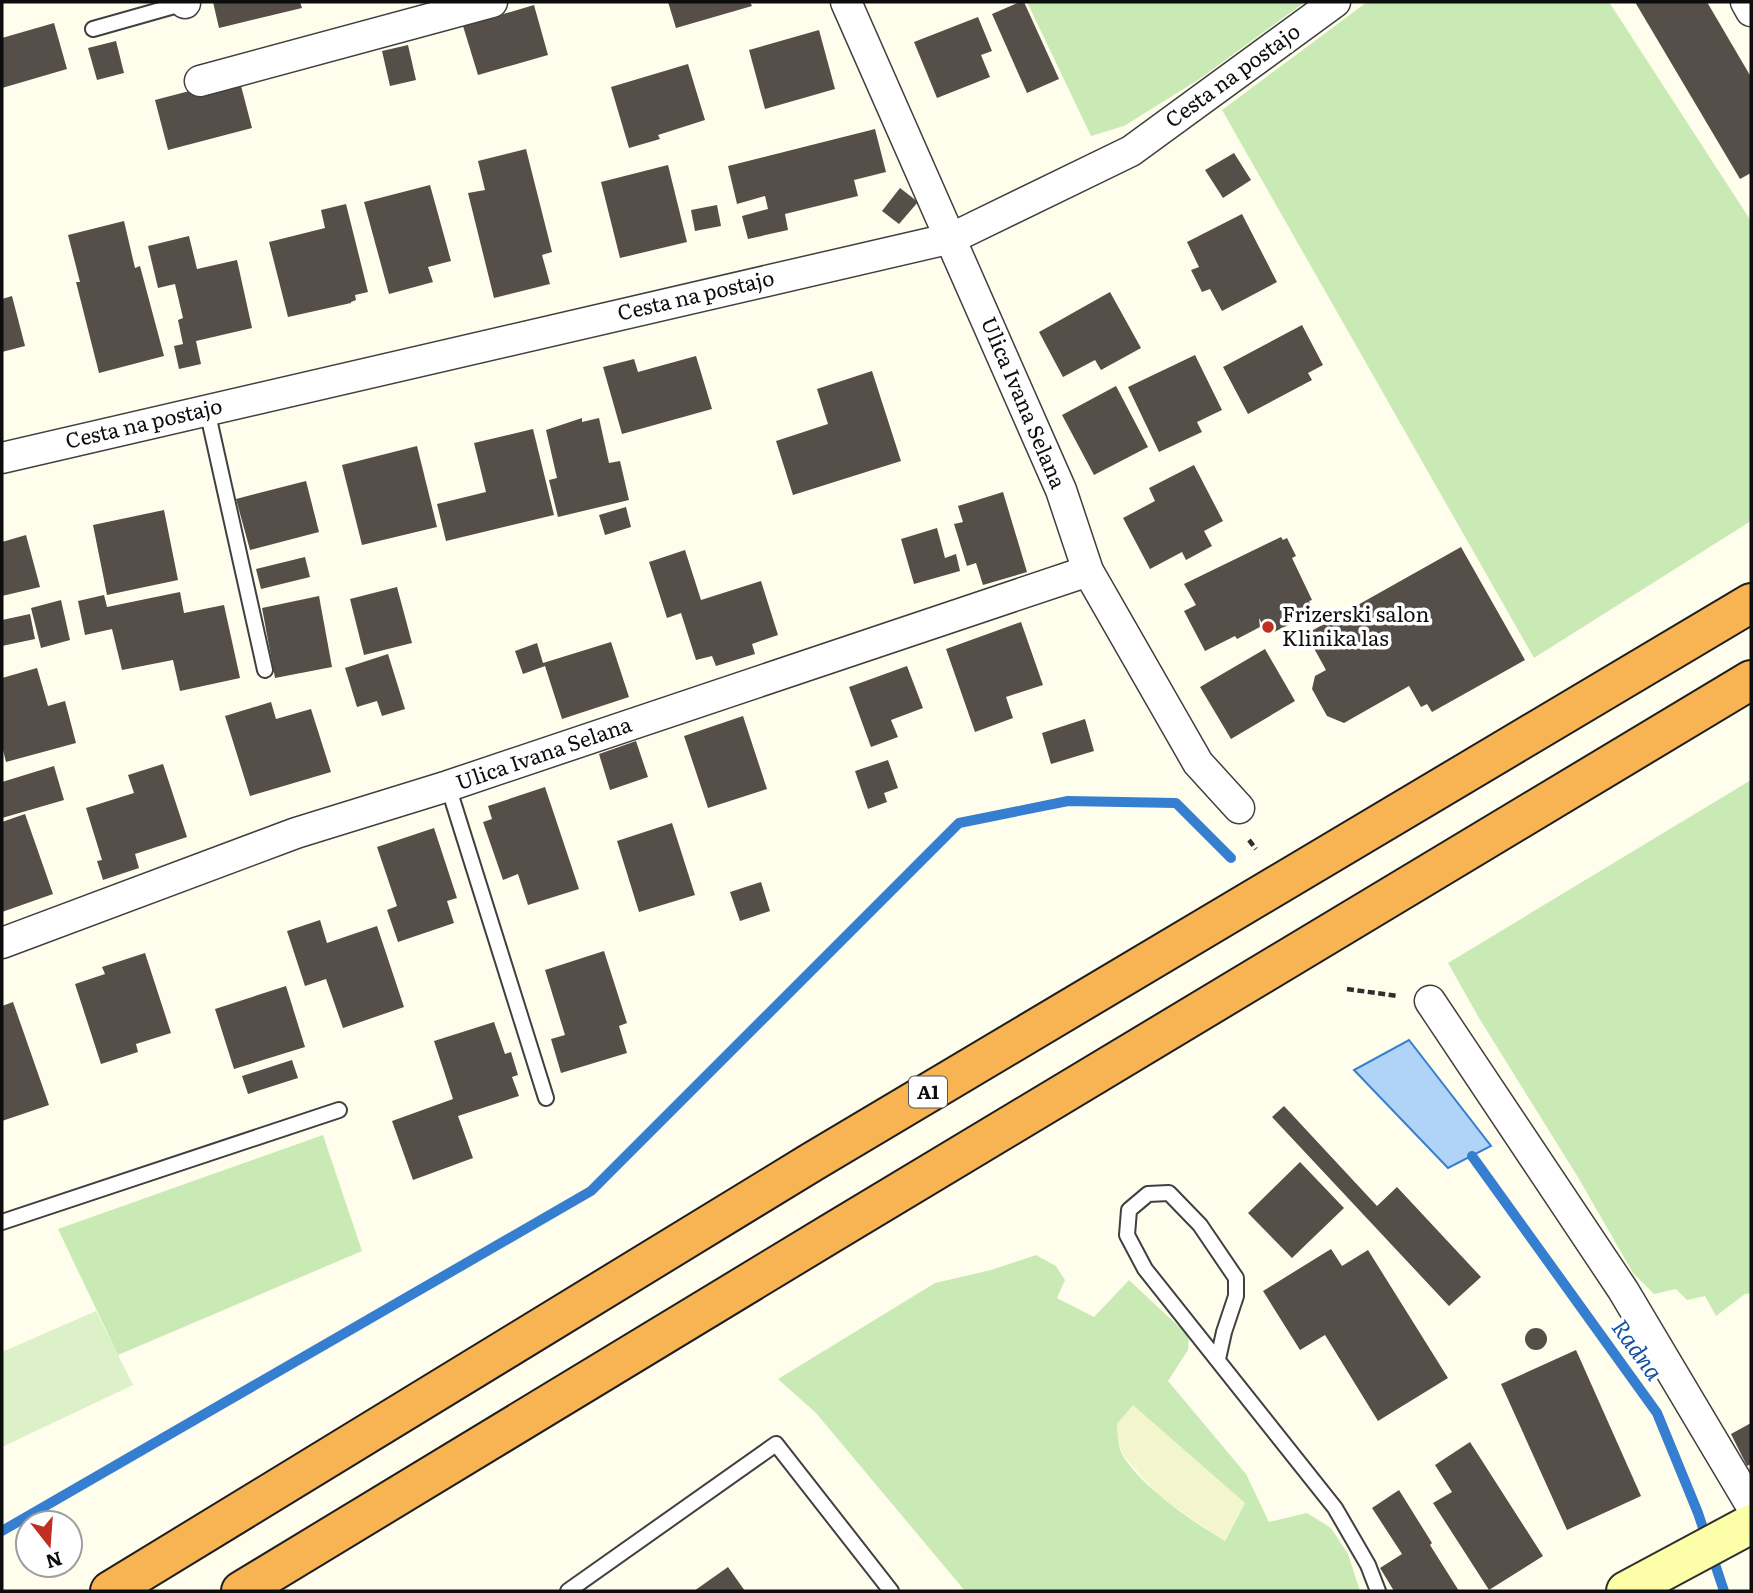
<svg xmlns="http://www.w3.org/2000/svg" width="1753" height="1593" font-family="Literata,serif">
<rect width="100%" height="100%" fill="#fffeed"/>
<path fill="#f3f5cc" d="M1133 1404 1245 1503 1224 1541 1159 1496 1123 1455 1117 1437V1424Z"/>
<g fill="#caeab5" fill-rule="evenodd">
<path d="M1027 2H1305L1198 80 1124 126 1091 136Z"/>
<path d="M1367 2H1609L1751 221V521L1534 658 1222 110Z"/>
<path d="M1751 780V1293L1745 1294 1716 1316 1705 1296 1687 1300 1676 1289 1654 1294 1633 1273 1579 1179 1479 1018 1448 963Z"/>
<path d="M323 1135 362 1251 118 1355 58 1229Z"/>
<path d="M1036 1255 1056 1266 1065 1280 1057 1298 1094 1317 1129 1280 1189 1336 1188 1350 1168 1381 1246 1474 1269 1522 1307 1513 1331 1528 1348 1554 1360 1591H965L816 1413 778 1379 935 1283 991 1270ZM1133 1405 1245 1503 1225 1541C1193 1522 1143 1488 1123 1456 1118 1446 1117 1434 1117 1424Z"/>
</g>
<path fill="#ddf1c8" d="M96 1311 133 1385 2 1447V1352Z"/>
<path fill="#b0d3f8" stroke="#357ed0" stroke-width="2" d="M1409 1040 1491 1146 1448 1168 1354 1070Z"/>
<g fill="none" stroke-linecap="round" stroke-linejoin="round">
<g stroke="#357ed0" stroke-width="10">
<path d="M1472 1156 1657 1413 1698 1513 1724 1591"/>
<path d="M2 1531 591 1191 959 823 1068 801 1176 803 1231 858"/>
</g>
</g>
<g fill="#564f49">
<path d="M213 2H300L302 8 219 28Z"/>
<path d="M668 2H750L752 6 676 28Z"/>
<path d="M1020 2H1024L1059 79 1027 93 992 14Z"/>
<path d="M1635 2H1707L1751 77V173L1740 179Z"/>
<path d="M534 5 548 55 478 75 463 26Z"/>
<path d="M978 17 992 51 981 55 990 77 937 98 914 42Z"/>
<path d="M54 23 67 69 2 88V38Z"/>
<path d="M819 30 835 89 765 109 749 50Z"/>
<path d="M116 41 124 73 97 80 88 48Z"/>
<path d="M408 45 416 80 390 86 382 51Z"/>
<path d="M688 64 705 120 658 135 660 139 629 148 611 87Z"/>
<path d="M239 78 252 128 168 150 155 100Z"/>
<path d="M875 129 886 172 854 180 858 196 785 214 788 230 748 239 742 216 768 209 765 196 737 204 728 166Z"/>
<path d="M526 149 552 252 542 255 550 284 494 298 468 193 485 190 478 161Z"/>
<path d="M1234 153 1251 180 1223 198 1205 170Z"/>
<path d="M668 165 687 242 620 258 601 182Z"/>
<path d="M430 185 451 261 428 267 433 282 389 294 364 202Z"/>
<path d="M900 188 918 202 899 224 882 211Z"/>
<path d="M346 204 368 292 355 295 356 300 351 302V303L288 317 269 242 325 228 321 210Z"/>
<path d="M717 205 721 226 695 231 691 210Z"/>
<path d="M1242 214 1277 282 1222 311 1210 289 1202 292 1191 270 1199 267 1187 242Z"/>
<path d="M124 221 135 268 140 266 164 356 99 373 76 282H80L68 235Z"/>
<path d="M189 236 197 269 237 260 252 328 196 341 201 364 179 369 174 346 183 344 178 320 183 318 175 284 158 288 148 246Z"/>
<path d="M1110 292 1141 348 1101 370 1095 360 1063 377 1039 332Z"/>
<path d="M12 296 25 346 2 352V299Z"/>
<path d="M1302 325 1323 365 1308 373 1312 380 1248 414 1223 367Z"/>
<path d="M1195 355 1222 410 1197 422 1202 432 1159 452 1128 387Z"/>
<path d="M696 356 712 409 622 434 603 367 634 359 638 372Z"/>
<path d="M872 371 901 461 793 495 776 441 828 424 817 389Z"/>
<path d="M1116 386 1148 447 1094 475 1062 415Z"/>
<path d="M582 418V422L599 418 609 463 620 461 629 500 558 517 549 480 557 478 546 430Z"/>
<path d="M533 429 554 515 446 541 437 504 486 492 474 443Z"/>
<path d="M417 446 437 527 362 545 342 465Z"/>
<path d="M1194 465 1223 521 1204 531 1212 546 1186 560 1182 552 1150 569 1123 518 1155 501 1149 488Z"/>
<path d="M306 481 319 532 250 550 236 499Z"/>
<path d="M1003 492 1027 572 983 585 976 563 967 566 954 524 963 522 958 506Z"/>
<path d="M626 507 631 527 605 535 599 515Z"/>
<path d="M164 510 178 580 107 595 93 525Z"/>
<path d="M937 528 945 558 956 554 960 571 914 584 901 539Z"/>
<path d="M26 535 40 587 2 596V542Z"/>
<path d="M1281 537 1283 540 1287 538 1296 556 1292 558 1312 600 1309 601 1315 612 1268 635 1259 618 1260 627 1237 639 1235 636 1205 651 1184 611 1196 605 1184 584Z"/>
<path d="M1461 547 1525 660 1432 712 1427 704 1421 707 1409 686 1344 723 1327 716 1312 689 1315 676 1326 670 1306 634Z"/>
<path d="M685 550 701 600 761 581 778 635 752 644 755 654 716 666 712 656 696 660 681 613 667 618 649 562Z"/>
<path d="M305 557 310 577 261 589 256 569Z"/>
<path d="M397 587 412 643 364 655 350 599Z"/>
<path d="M180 592 184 613 224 605 240 678 180 691 173 660 122 670 112 629 85 635 78 601 104 595 107 607Z"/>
<path d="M319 596 332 667 275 678 262 608Z"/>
<path d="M61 600 70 640 41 648 31 608Z"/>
<path d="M30 614 35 639 2 646V620Z"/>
<path d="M1021 622 1043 685 1006 697 1013 718 975 732 946 649Z"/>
<path d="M611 642 629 697 562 719 545 666 523 674 515 651 537 643 543 663Z"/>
<path d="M1265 649 1295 701 1231 739 1200 687Z"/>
<path d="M388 654 405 709 382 716 377 701 357 707 345 668Z"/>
<path d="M907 666 923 708 891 720 898 737 871 747 849 687Z"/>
<path d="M37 668 48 706 65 701 76 743 6 762 2 746V678Z"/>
<path d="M271 702 276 719 311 709 331 772 250 796 225 716Z"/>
<path d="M743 716 767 789 708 808 684 736Z"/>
<path d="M1085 719 1094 751 1051 764 1042 733Z"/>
<path d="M636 741 648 777 610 790 599 754Z"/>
<path d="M888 760 898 788 884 793 887 802 868 809 855 771Z"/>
<path d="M163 764 187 837 135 854 139 868 103 880 97 861 102 860 86 808 134 793 128 775Z"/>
<path d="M54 766 64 800 2 818V782Z"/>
<path d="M545 787 579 889 528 905 518 874 503 880 483 822 492 819 488 806Z"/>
<path d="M25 814 53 894 2 912V822Z"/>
<path d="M672 823 695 895 639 912 617 841Z"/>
<path d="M434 828 457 898 447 901 454 923 398 942 387 910 397 906 377 847Z"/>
<path d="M761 882 770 911 740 921 730 892Z"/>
<path d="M320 920 327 943 377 926 404 1007 343 1028 326 979 305 986 287 931Z"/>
<path d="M604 951 627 1023 619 1026 627 1053 561 1073 551 1039 565 1035 545 970Z"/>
<path d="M145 953 171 1033 136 1044 138 1052 101 1064 75 984 105 974 102 967Z"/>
<path d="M286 986 305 1047 234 1069 215 1009Z"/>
<path d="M13 1002 49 1105 2 1121V1006Z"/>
<path d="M494 1022 505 1054 511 1052 518 1075 512 1077 519 1096 458 1116 473 1158 413 1180 392 1121 453 1099 434 1041Z"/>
<path d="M292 1060 298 1078 248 1094 242 1076Z"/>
<path d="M1284 1106 1377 1206 1397 1187 1481 1277 1449 1306 1272 1117Z"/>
<path d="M1300 1162 1344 1208 1292 1258 1248 1213Z"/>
<path d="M1331 1249 1342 1266 1368 1250 1448 1378 1378 1421 1325 1335 1300 1350 1263 1291Z"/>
<circle cx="1536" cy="1339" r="11"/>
<path d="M1576 1350 1641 1496 1567 1530 1501 1384Z"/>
<path d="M1751 1423V1464L1747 1466 1731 1434Z"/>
<path d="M1470 1442 1543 1556 1489 1590 1433 1503 1452 1492 1435 1465Z"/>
<path d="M1399 1490 1432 1543 1430 1545 1459 1591H1394L1380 1568 1402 1554 1372 1508Z"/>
<path d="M728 1567 745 1591H694Z"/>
</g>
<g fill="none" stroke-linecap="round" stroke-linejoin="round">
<defs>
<g id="lane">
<path d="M93 29 185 3"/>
<path d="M207 410 265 670"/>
<path d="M448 786 546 1098"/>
<path d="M2 1222 339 1110"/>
<path d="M1218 1359 1224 1332 1236 1296V1278L1200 1225 1169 1193 1148 1194 1129 1210 1127 1235 1145 1269 1335 1508 1368 1565 1378 1591"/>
<path d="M568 1591 776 1444 891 1591"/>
</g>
<g id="street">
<path d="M185 2V3"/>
<path d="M846 2 1061 490 1088 571 1198 763 1239 808"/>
<path d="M1746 2 1751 11"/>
<path d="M200 81 492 2"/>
<path d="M2 458 952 238 1131 151 1335 2"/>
<path d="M2 943 296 833 448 786 1088 571"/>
<path d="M1430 1001 1623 1290 1751 1505"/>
</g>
<path id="secondary" d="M1626 1591 1751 1524"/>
<g id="highway">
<path d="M110 1591 812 1162 1751 603"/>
<path d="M241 1591 833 1232 1751 680"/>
</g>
</defs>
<use href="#lane" stroke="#404040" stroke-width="18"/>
<use href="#street" stroke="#404040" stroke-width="33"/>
<use href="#secondary" stroke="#2f2f2f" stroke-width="42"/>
<use href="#highway" stroke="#1e1e1e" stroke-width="42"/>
<g stroke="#2f2f2f" stroke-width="4.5" stroke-dasharray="7 3.5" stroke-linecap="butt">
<path d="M1249 840 1256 849"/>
<path d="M1347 989 1398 996"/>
</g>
<use href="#lane" stroke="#fff" stroke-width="14"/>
<use href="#street" stroke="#fff" stroke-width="30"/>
<use href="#secondary" stroke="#fdffa8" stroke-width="38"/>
<use href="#highway" stroke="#f8b352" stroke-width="38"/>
</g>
<circle fill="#c02f22" stroke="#fff" stroke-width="2.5" cx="1268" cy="627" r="7"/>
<g text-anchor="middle" stroke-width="7" stroke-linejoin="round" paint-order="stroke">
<rect fill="#fff" stroke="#565656" stroke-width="2" x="909" y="1076.5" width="38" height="31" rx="5"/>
<g font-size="19" font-weight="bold" fill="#0d0d0d">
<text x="928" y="1099">A1</text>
</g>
<g font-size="21" fill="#0d0d0d" stroke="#fff">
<text transform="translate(1233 76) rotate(-36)" y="7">Cesta na postajo</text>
<text transform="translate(696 296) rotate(-13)" y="7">Cesta na postajo</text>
<text transform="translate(1023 403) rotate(67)" y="7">Ulica Ivana Selana</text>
<text transform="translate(144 424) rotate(-13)" y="7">Cesta na postajo</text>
<text transform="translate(544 754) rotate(-19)" y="7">Ulica Ivana Selana</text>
</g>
<g font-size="21" fill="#0d0d0d" stroke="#fff" text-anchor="start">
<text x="1282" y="622">Frizerski salon<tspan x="1282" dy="24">Klinika las</tspan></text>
</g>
<g font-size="23" font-style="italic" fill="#1351a1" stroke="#fff">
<text transform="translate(1637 1350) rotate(54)" y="8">Radna</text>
</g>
</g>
<rect width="1753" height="1593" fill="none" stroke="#0d0d0d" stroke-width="7"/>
<g transform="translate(49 1544) rotate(163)"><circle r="33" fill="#ffffff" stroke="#9e9e9e" stroke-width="2"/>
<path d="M0-5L12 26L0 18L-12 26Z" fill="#c02f22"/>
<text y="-10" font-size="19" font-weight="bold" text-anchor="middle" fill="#0d0d0d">N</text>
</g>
</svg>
